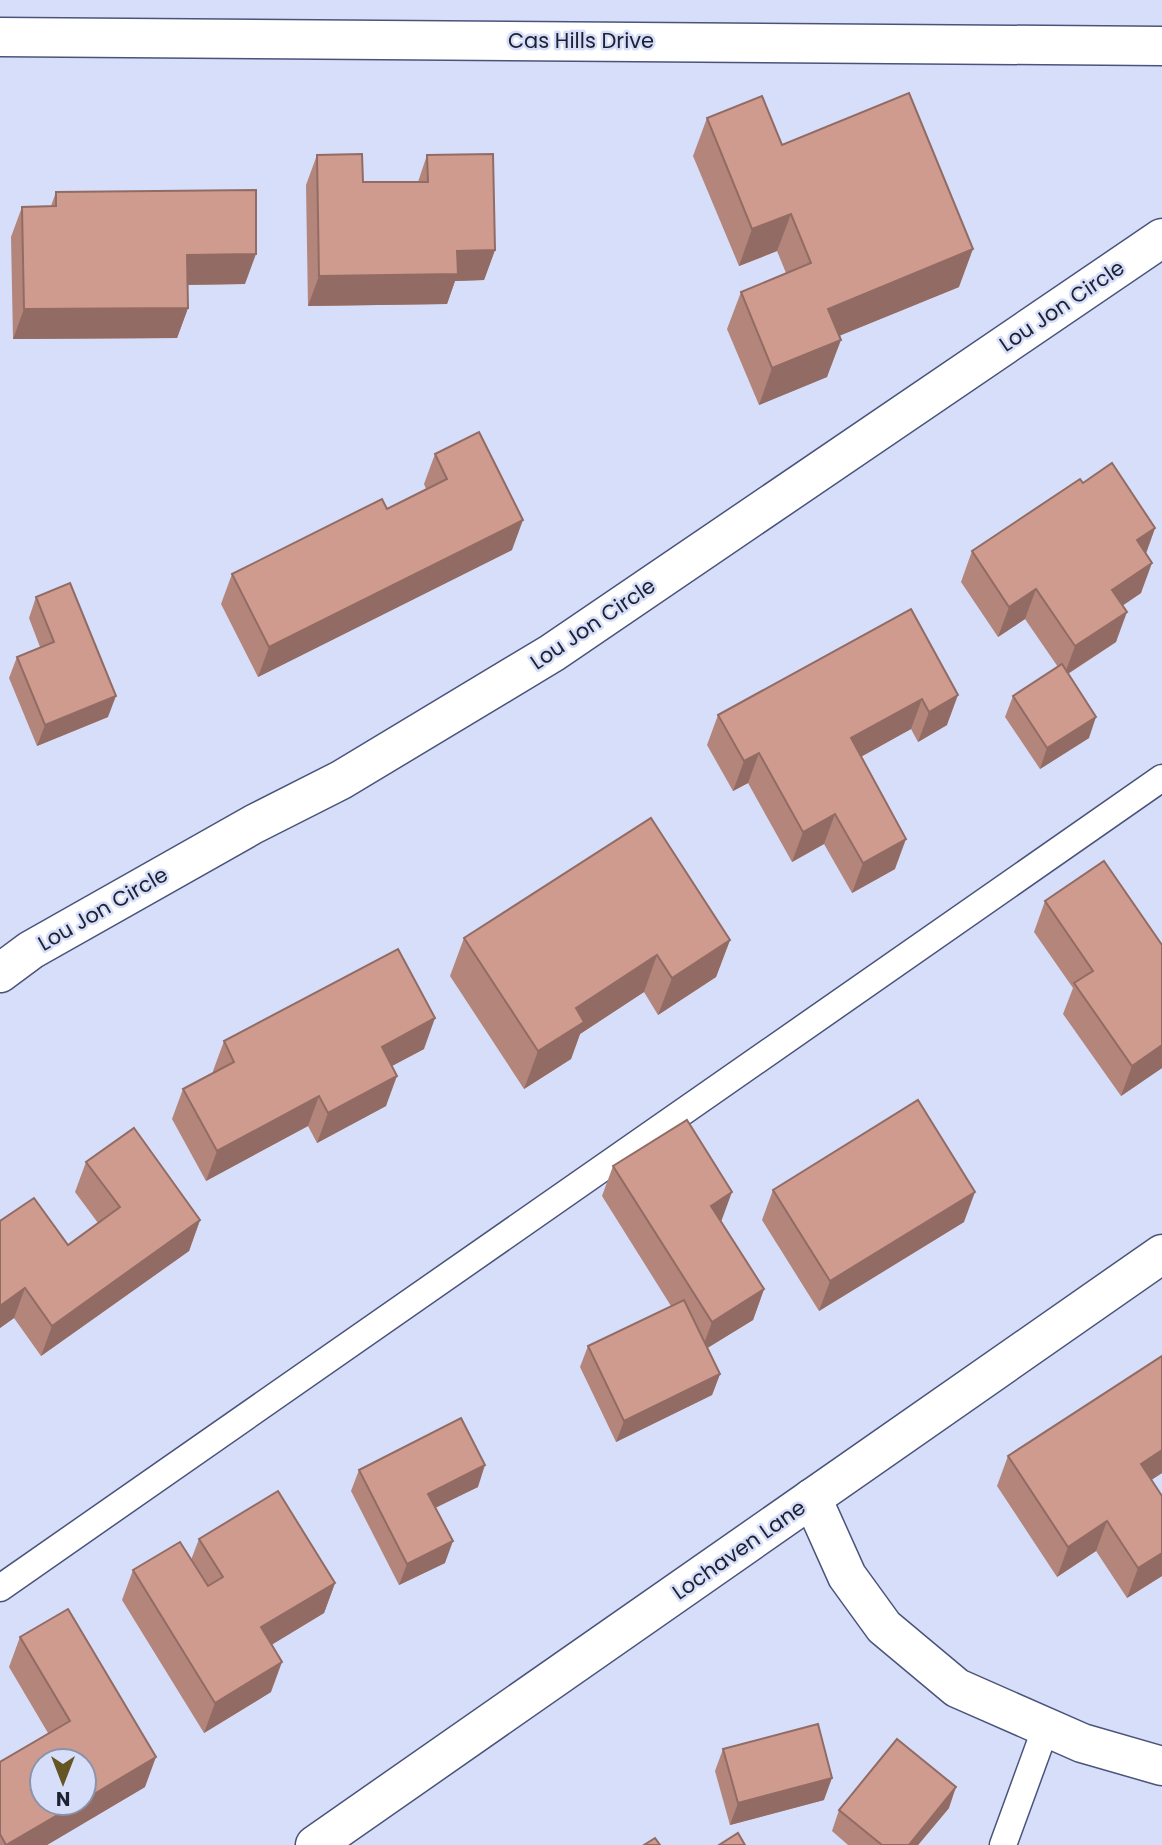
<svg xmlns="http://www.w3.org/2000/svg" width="1162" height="1845" font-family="Poppins,sans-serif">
<rect width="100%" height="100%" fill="#d6defa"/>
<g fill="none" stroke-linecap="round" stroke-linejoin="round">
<defs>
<g id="lane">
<path d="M0 1588 1162 778"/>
<path d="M1003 1845 1046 1727"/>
</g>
<g id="street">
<path d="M0 37 1162 46"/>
<path d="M0 973 31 950 254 824 341 780 552 653 1162 238"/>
<path d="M812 1498 847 1576 884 1627 957 1688 1082 1743 1162 1766"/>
<path d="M315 1845 1162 1254"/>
</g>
</defs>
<use href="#lane" stroke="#4a547b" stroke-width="29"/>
<use href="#street" stroke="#4a547b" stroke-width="41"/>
<use href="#lane" stroke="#fff" stroke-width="26"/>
<use href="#street" stroke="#fff" stroke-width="38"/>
</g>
<g fill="#b3857b">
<path d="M707 118 782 145 959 287 839 336 827 377 759 405 727 329 741 292 786 273 777 251 739 266 693 156Z"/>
<path d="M317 155 363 182H418L427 155 495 250 484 280 455 281 447 304 308 306 306 185Z"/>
<path d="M56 192 245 284 187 285 188 308 177 338 13 339 11 237 22 207 51 206Z"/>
<path d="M435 454 512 550 258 677 221 604 232 574 387 509 426 489 424 484Z"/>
<path d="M1083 483 1155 528 1146 554 1141 593 1122 606 1116 642 1068 674 1089 738 1040 769 1005 717 1013 696 1058 667 1025 619 998 637 961 582 972 551Z"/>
<path d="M36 597 108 717 37 746 9 678 17 657 40 647 29 618Z"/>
<path d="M911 609 947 725 918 742 911 729 861 757 895 869 852 893 824 844 792 862 748 783 733 791 707 745 718 715Z"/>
<path d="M1045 901 1162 1068 1121 1096 1063 1014 1073 988 1034 932Z"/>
<path d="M464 938 730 940 716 977 658 1015 644 992 580 1034 571 1059 524 1089 450 976Z"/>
<path d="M224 1041 424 1049 392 1066 386 1106 317 1143 308 1126 206 1181 172 1119 183 1089 213 1073V1071Z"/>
<path d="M86 1162 200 1220 189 1251 41 1356 14 1318 0 1328V1221L68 1245 98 1223 75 1192Z"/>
<path d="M613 1166 721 1222 764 1289 753 1320 707 1348 720 1374 712 1395 616 1442 580 1367 588 1346 671 1306 602 1196Z"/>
<path d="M773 1190 964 1222 819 1311 762 1220Z"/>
<path d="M1162 1356V1473L1151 1480 1162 1496V1576L1127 1598 1096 1551 1057 1577 997 1486 1008 1456Z"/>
<path d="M359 1470 478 1487 435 1507 445 1563 399 1585 351 1491Z"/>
<path d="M199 1539 335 1583 324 1613 271 1645V1692L204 1733 122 1600 133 1570 191 1560Z"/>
<path d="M20 1637 145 1787 47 1845H0V1762L48 1733 9 1667Z"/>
<path d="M723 1749 824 1800 730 1825 715 1771Z"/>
<path d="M949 1808 918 1845H848L832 1831 839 1810Z"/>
</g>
<g fill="#926c64">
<path d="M791 214 777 251 739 266 752 229Z"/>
<path d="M973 249 959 287 814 346 828 309Z"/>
<path d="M495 250 484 280 455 281 447 304 308 306 319 276 457 251Z"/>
<path d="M256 254 245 284 176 285 187 255Z"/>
<path d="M188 308 177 338 13 339 24 309Z"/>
<path d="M841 340 827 377 759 405 772 368Z"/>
<path d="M523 520 512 550 258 677 269 647Z"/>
<path d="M1155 528 1144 558 1137 540Z"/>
<path d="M1152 563 1141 593 1101 620 1112 590Z"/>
<path d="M1036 589 1025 619 998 637 1009 607Z"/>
<path d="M1127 612 1116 642 1064 676 1075 646Z"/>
<path d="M958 695 947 725 918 742 929 712Z"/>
<path d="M116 696 108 717 37 746 45 725Z"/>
<path d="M922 699 911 729 840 768 851 738Z"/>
<path d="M1096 717 1089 738 1040 769 1047 748Z"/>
<path d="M759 753 748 783 733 791 744 761Z"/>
<path d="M835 814 824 844 792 862 803 832Z"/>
<path d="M906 839 895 869 852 893 863 863Z"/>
<path d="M730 940 716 977 658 1015 672 978Z"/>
<path d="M657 955 644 992 580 1034 571 1059 524 1089 538 1051 576 1008Z"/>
<path d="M435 1018 424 1049 371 1077 382 1047Z"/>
<path d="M1162 1045V1068L1121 1096 1132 1066Z"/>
<path d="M397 1076 386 1106 317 1143 328 1113Z"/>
<path d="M319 1096 308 1126 206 1181 217 1151Z"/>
<path d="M732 1192 721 1222 711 1206Z"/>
<path d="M975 1192 964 1222 819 1311 830 1281Z"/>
<path d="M200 1220 189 1251 41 1356 52 1326Z"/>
<path d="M25 1288 14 1318 0 1328V1306Z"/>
<path d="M764 1289 753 1320 701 1352 712 1322Z"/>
<path d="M720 1374 712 1395 616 1442 624 1421Z"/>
<path d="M1162 1450V1473L1130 1494 1141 1464Z"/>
<path d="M485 1465 478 1487 421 1515 428 1494Z"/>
<path d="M1107 1521 1096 1551 1057 1577 1068 1547Z"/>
<path d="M453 1541 445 1563 399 1585 407 1564Z"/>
<path d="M1162 1553V1576L1127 1598 1138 1568Z"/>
<path d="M335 1583 324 1613 250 1658 261 1627Z"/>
<path d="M282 1662 271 1692 204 1733 215 1703Z"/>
<path d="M156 1757 145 1787 47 1845H7L78 1803H84V1800Z"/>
<path d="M832 1778 824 1800 730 1825 738 1803Z"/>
<path d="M956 1787 949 1808 918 1845H909Z"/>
</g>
<g fill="#d09b8f" stroke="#926c64" stroke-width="2">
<path d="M909 93 973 249 828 309 841 340 772 368 741 292 811 263 791 214 752 229 707 118 762 96 782 145Z"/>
<path d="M362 154 363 182H428L427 155 493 154 495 250 457 251 458 274 319 276 317 155Z"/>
<path d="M256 190V254L187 255 188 308 24 309 22 207 56 206V192Z"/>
<path d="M479 432 523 520 269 647 232 574 382 499 387 509 447 479 435 454Z"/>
<path d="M1112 463 1155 528 1137 540 1152 563 1112 590 1127 612 1075 646 1036 589 1009 607 972 551 1080 479 1083 483Z"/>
<path d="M70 583 116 696 45 725 17 657 54 642 36 597Z"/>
<path d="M911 609 958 695 929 712 922 699 851 738 906 839 863 863 835 814 803 832 759 753 744 761 718 715Z"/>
<path d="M1062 664 1096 717 1047 748 1013 696Z"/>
<path d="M651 818 730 940 672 978 657 955 576 1008 584 1022 538 1051 464 938Z"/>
<path d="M1104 861 1162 945V1045L1132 1066 1074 983 1093 971 1045 901Z"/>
<path d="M398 949 435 1018 382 1047 397 1076 328 1113 319 1096 217 1151 183 1089 234 1062 224 1041Z"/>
<path d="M918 1100 975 1192 830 1281 773 1190Z"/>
<path d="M687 1120 732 1192 711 1206 764 1289 712 1322 613 1166Z"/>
<path d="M134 1128 200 1220 52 1326 25 1288 0 1306V1221L34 1198 68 1245 120 1207 86 1162Z"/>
<path d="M684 1300 720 1374 624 1421 588 1346Z"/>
<path d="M1162 1356V1450L1141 1464 1162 1496V1553L1138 1568 1107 1521 1068 1547 1008 1456Z"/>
<path d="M461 1418 485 1465 428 1494 453 1541 407 1564 359 1470Z"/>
<path d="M278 1491 335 1583 261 1627 282 1662 215 1703 133 1570 180 1542 208 1586 223 1577 199 1539Z"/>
<path d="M68 1609 156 1757 84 1800V1761H42V1803H78L6 1845 0 1834V1762L70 1721 20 1637Z"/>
<path d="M818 1724 832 1778 738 1803 723 1749Z"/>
<path d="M897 1739 956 1787 909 1845H882L839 1810Z"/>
<path d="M738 1833 745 1845H719Z"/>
<path d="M655 1838 660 1845H644Z"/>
</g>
<g text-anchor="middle" stroke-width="5" stroke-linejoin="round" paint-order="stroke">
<g font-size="21" fill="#1d2132" stroke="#d6defa">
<text x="581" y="48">Cas Hills Drive</text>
<text transform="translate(1062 306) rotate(-34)" y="7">Lou Jon Circle</text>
<text transform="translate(593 624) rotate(-34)" y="7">Lou Jon Circle</text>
<text transform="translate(103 909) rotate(-30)" y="7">Lou Jon Circle</text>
<text transform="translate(739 1550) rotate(-35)" y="7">Lochaven Lane</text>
</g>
</g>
<g transform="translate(63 1782) rotate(180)"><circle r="33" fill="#d6defa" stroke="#8c92aa" stroke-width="2"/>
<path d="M0-5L12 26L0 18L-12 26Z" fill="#645522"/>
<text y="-10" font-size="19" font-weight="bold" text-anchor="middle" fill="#1d2132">N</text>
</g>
</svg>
